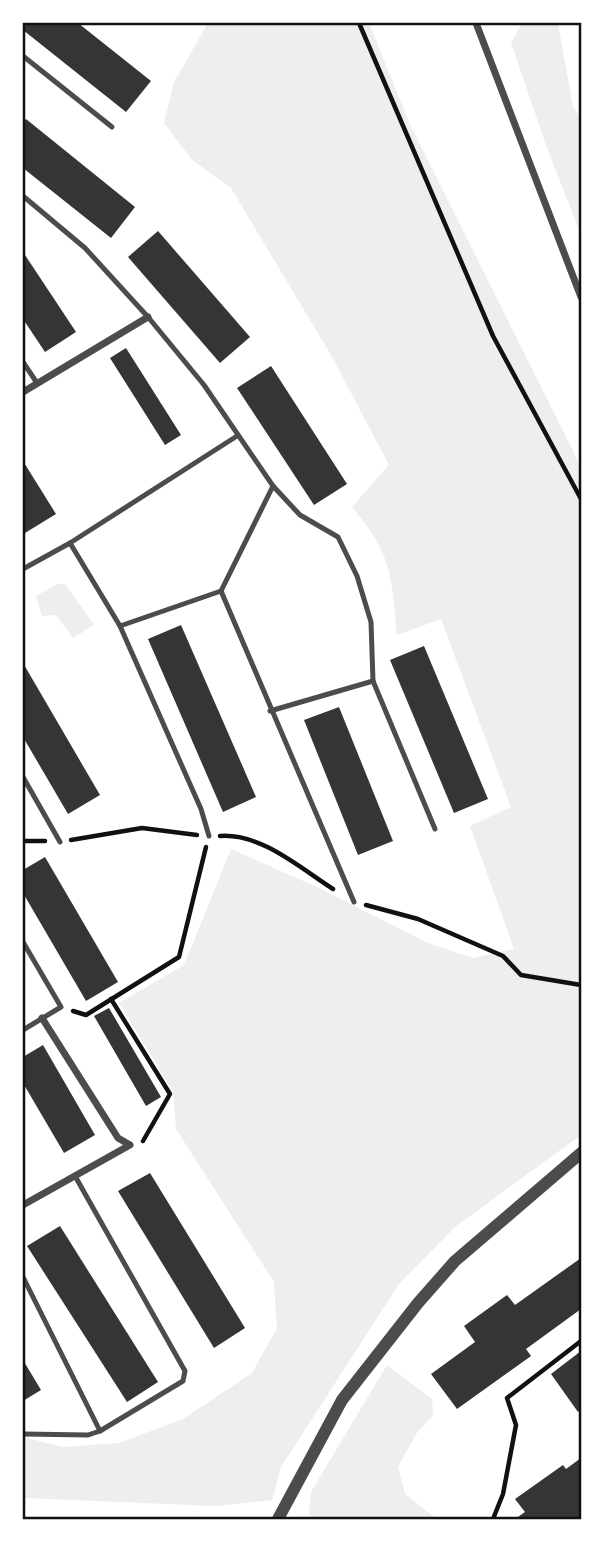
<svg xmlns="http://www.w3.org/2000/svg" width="604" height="1542" font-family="'Noto Sans',sans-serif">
<rect width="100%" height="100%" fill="#fff"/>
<g fill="#eee">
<path d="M208 23H369L409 122 581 467V1135L455 1227 399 1284 281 1467 272 1500 215 1506 23 1498V1437L63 1447 119 1443 183 1419 252 1373 277 1328 274 1282 176 1129 173 1092 119 1003 184 965 231 849 319 888 428 943 473 958 514 949 470 826 511 807 441 619 397 635C392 577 392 554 352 507L389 465 331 355 231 188 192 160 164 123 174 82Z"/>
<path d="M522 23H558L573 107 581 118V235L546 145 511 43Z"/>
<path d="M57 584H65L94 625 73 638 56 615 42 616 36 596Z"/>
<path d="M387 1365 432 1399 433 1415 416 1434 398 1467 405 1494 437 1519H313L309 1514 311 1492Z"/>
</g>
<g fill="#353535">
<path d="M23 23H78L151 81 126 112 23 30Z"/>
<path d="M26 119 135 207 111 238 23 168V123Z"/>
<path d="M158 231 250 337 220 363 128 257Z"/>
<path d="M23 252 76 332 45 352 23 319Z"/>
<path d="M126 348 181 435 165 445 110 358Z"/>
<path d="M271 366 347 484 314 505 237 388Z"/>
<path d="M23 461 56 514 25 533 23 529Z"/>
<path d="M181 625 256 797 223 812 148 639Z"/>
<path d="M424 646 488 799 454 813 390 660Z"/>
<path d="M23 663 100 795 68 814 23 737Z"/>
<path d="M339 707 393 841 358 855 304 720Z"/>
<path d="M45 857 118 982 86 1001 23 893V870Z"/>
<path d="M109 1008 161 1097 146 1106 94 1016Z"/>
<path d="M43 1045 95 1135 64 1153 23 1083V1057Z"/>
<path d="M150 1173 245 1328 214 1348 118 1191Z"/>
<path d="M60 1226 158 1382 127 1402 27 1246Z"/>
<path d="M581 1258V1309L526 1349 531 1356 457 1409 431 1374 475 1342 464 1326 507 1295 515 1305Z"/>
<path d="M581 1351V1410L578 1412 551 1374Z"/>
<path d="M23 1360 41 1390 23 1401Z"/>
<path d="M581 1458V1519H515L525 1512 515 1499 563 1465 566 1469Z"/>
</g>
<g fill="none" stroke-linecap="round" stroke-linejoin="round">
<g stroke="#111" stroke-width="4.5">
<path d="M359 23 493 336 581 499"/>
<path d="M220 836C261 833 300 868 333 889"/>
<path d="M71 840 142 828 197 835"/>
<path d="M23 841H45"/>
<path d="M366 905 418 919 503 956 521 975 581 985"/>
<path d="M111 999 170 1094 143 1141"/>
<path d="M73 1011 86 1015 179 957 206 847"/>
<path d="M493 1519 503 1494 516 1425 507 1398 581 1341"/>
</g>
<g stroke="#4c4c4c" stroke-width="5">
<path d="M23 56 112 127"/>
<path d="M23 196 85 248 148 317 204 385 273 486 300 515 338 537 357 576 371 622 373 681"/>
<path d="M23 362 37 383"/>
<path d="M70 543 120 626 201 809 209 836"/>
<path d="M23 569 70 543 237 436"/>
<path d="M221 591 273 486"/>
<path d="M120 626 221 591 354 902"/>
<path d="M270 711 373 681 435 829"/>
<path d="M23 777 60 842"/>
<path d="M23 942 61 1007 23 1030"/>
<path d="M23 1277 100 1431"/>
<path d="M23 1434 88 1435 100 1431 183 1381 185 1371 75 1176"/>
</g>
<g stroke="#4c4c4c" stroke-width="7">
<path d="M476 23 581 297"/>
<path d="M23 392 148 317"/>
<path d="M23 1205 130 1145 118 1138 42 1018"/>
</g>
<path stroke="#4c4c4c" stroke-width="12" d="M278 1519 342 1400 418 1303 455 1261 581 1153"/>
</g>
<rect width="604" height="1542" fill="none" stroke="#ffffff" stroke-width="49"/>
<rect x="24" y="24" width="556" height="1494" fill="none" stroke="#111" stroke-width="2.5"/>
</svg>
